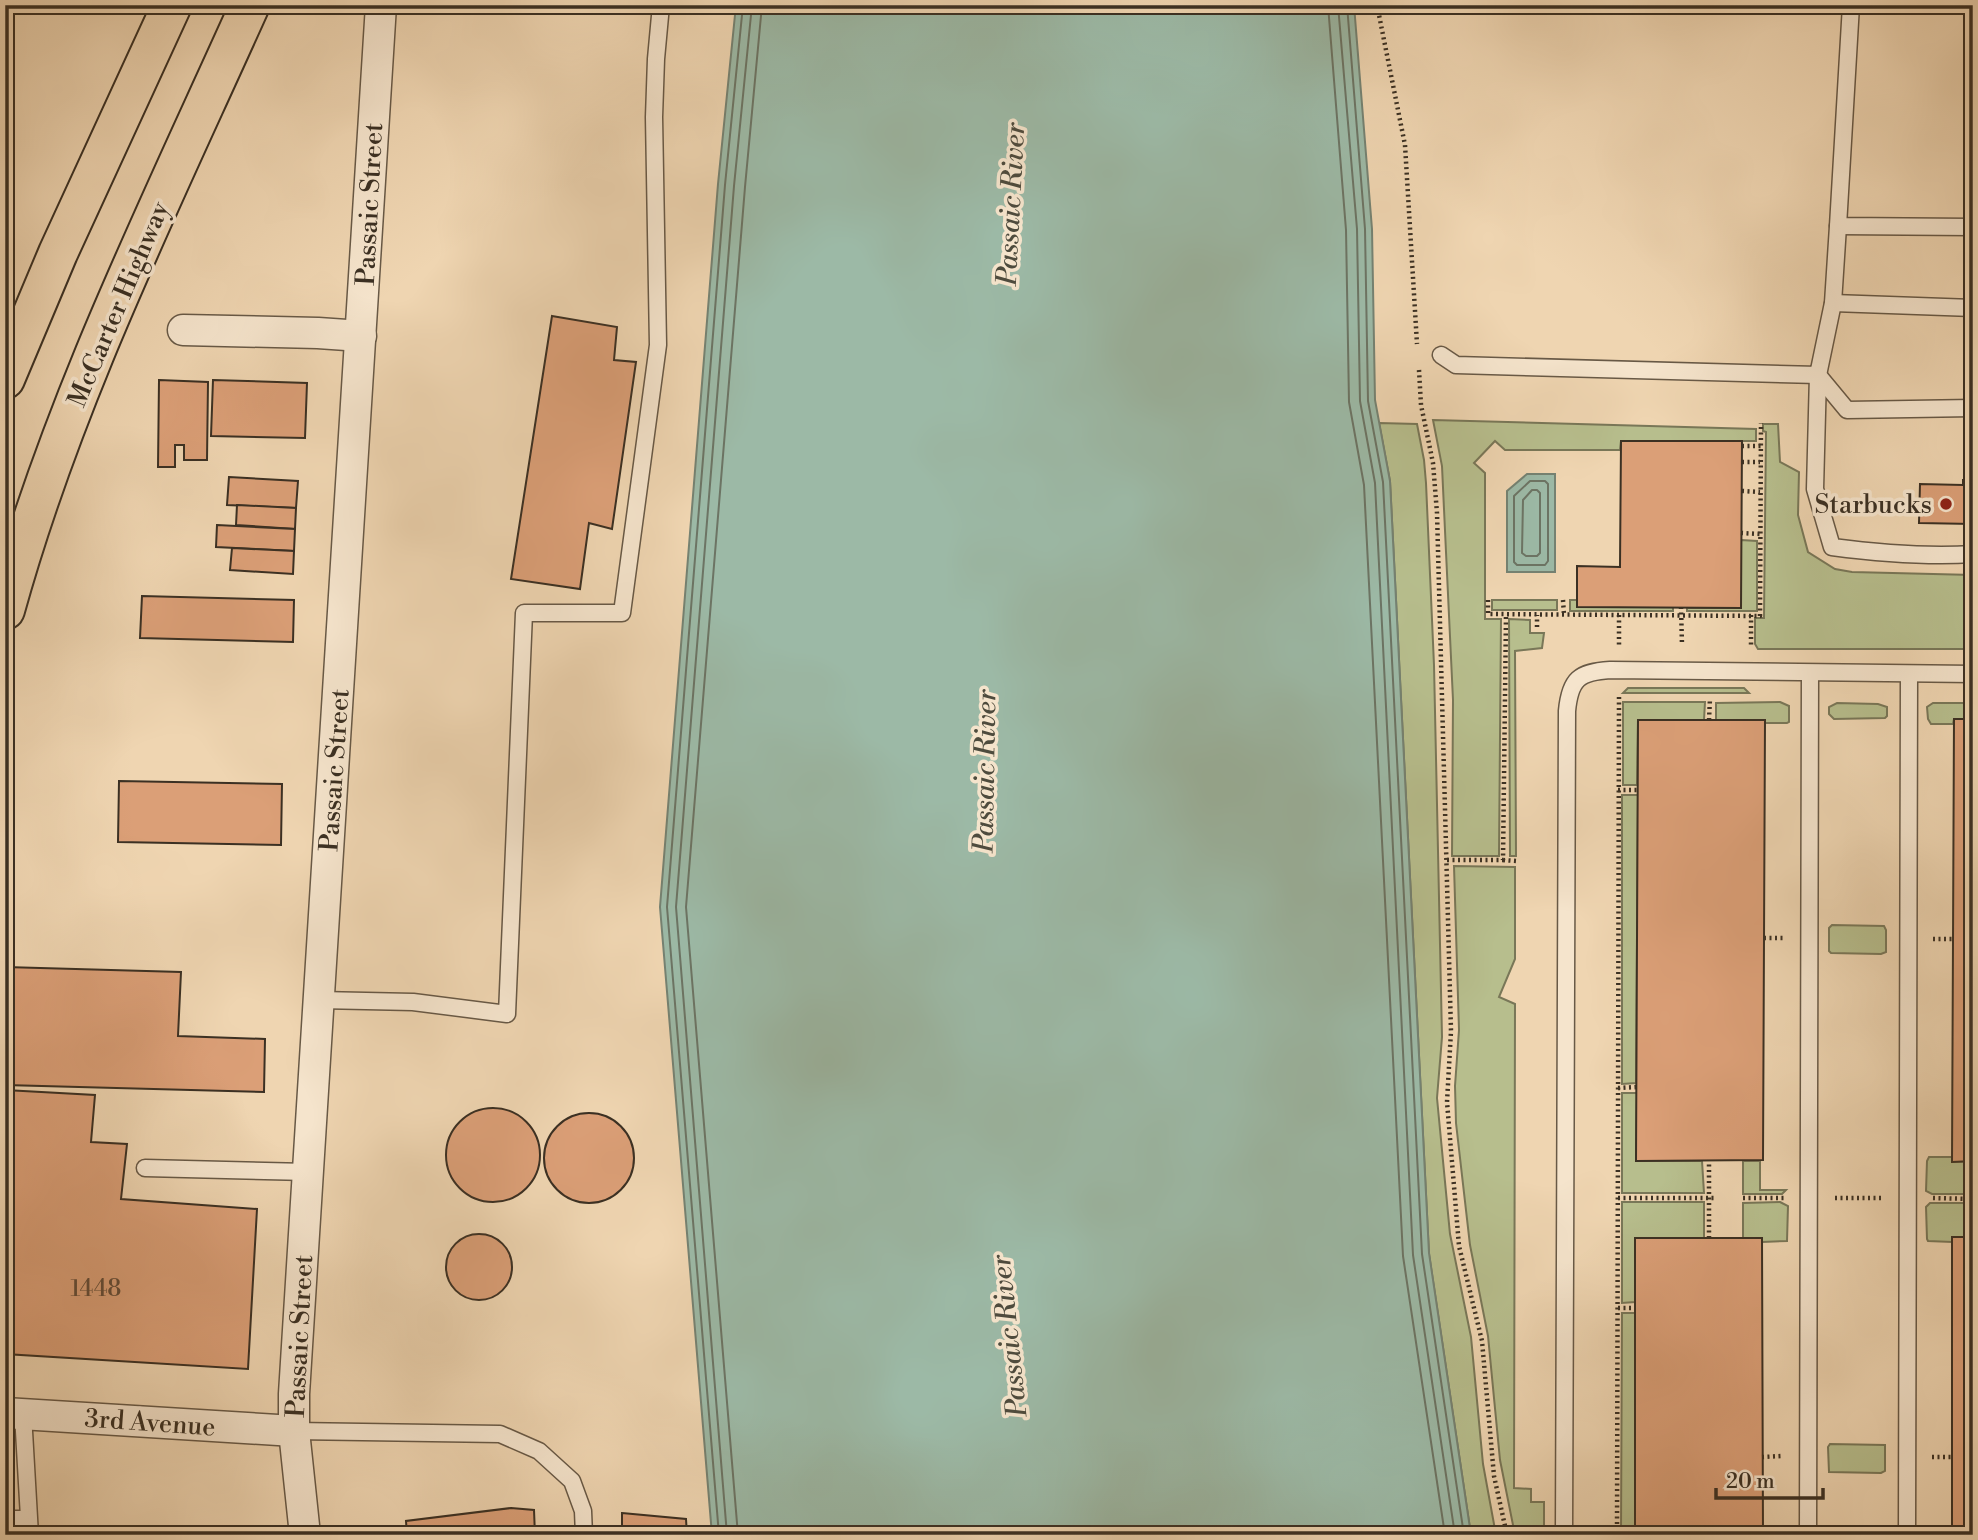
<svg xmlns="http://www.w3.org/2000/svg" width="1978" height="1540" font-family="'Libre Bodoni',serif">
<rect width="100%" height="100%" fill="#efd5b1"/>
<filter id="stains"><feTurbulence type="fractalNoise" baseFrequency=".00286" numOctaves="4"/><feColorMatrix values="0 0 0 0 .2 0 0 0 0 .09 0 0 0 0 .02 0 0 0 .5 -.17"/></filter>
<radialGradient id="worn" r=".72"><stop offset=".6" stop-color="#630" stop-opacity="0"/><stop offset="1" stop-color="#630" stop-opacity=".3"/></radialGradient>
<g fill="#b7be8d" stroke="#797758" stroke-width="2">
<path d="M1433 420 1756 429V441H1621L1620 450H1505L1495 441 1474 463 1485 473V619H1501L1499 856H1452L1453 700 1446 552 1442 466Z"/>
<path d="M1379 423 1417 424 1424 460 1426 483 1434 665 1442 1037 1437 1098 1450 1234 1471 1337 1483 1464 1496 1535H1471L1429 1254 1390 481Z"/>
<path d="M1763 424H1778L1780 462 1799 472 1798 515 1808 552 1835 569 1852 572 1973 575V649H1758L1755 644V618H1764L1766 432 1763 431Z"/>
<path d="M1741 540 1757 541V611H1687V608H1741Z"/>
<rect x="1492" y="600" width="65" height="10"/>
<path d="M1570 600H1577L1578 607H1673V611H1570Z"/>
<path d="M1509 619 1530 620V633H1544L1542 648 1515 651 1516 856H1510Z"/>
<path d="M1628 688H1744L1749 693H1623Z"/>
<path d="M1623 702H1705L1704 720H1638L1637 785H1623Z"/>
<path d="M1780 702 1789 706V722L1787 723H1765L1764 720H1716V703Z"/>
<path d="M1837 703 1878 704 1887 707V716L1885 718 1834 719 1829 714V707Z"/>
<path d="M1933 703H1973V719H1954L1953 724H1931L1928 719 1927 707Z"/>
<path d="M1622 795H1638L1636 1083 1622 1084Z"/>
<path d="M1454 866 1515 867V959L1499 997 1515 1004 1514 1488 1531 1489V1502H1544V1535H1515L1500 1460 1488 1336 1470 1245 1456 1123 1455 1086 1459 1030Z"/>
<path d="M1832 925 1884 926 1886 930V952L1881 954 1831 953 1829 951V928Z"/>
<path d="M1622 1093H1637L1636 1161H1702L1704 1193H1622Z"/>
<path d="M1929 1157H1952L1953 1162 1973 1161V1194H1932L1926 1191 1927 1161Z"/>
<path d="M1743 1161H1760V1190H1786L1782 1194H1743Z"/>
<path d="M1622 1202H1704V1238H1635V1302L1622 1303Z"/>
<path d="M1780 1202 1788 1206 1787 1241 1762 1242 1743 1238V1203Z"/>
<path d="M1930 1203H1973V1237H1952V1242L1928 1241 1927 1239 1926 1207Z"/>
<path d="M1622 1313H1635V1535H1621Z"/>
<path d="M1830 1444 1885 1445V1471L1881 1473 1829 1472 1828 1447Z"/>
</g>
<g fill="#9cb9a6" stroke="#758272" stroke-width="2">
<path d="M736 5H1354L1372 229 1375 400 1390 481 1429 1253 1471 1535H712L660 907 718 184Z"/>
<path d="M1527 474H1555V572H1507V491Z"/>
</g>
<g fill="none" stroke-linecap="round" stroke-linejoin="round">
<g stroke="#6c7464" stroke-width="2">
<path d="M1328 5 1346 230 1349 402 1364 485 1403 1256 1445 1535"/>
<path d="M1338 5 1357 229 1360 401 1375 483 1413 1255 1455 1535"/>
<path d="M1347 5 1365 229 1368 401 1383 482 1422 1254 1464 1535"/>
<path d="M1530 481H1545L1548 484V561L1545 565H1517L1514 562V496Z"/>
<path d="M1532 490H1537L1540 493V553L1537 556H1526L1522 553 1523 500Z"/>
<path d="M719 1535 667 907 725 185 743 5"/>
<path d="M727 1535 676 907 734 186 752 5"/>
<path d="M738 1535 686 907 745 187 762 5"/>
</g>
</g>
<g fill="#db9f77" stroke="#3b3023" stroke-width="2">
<path d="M552 316 617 327 614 360 636 362 612 529 589 523 580 589 511 579Z"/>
<path d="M159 380 208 382 207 460H184V445H175V467H158Z"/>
<path d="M213 380 307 383 305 438 211 436Z"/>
<path d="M1621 441H1742L1741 608 1577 607V566L1620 567Z"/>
<path d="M229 477 298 481 296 508 227 505Z"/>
<path d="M1963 480H1973V524L1919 523 1920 484 1963 485Z"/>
<path d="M237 505 296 508 295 529 236 525Z"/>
<path d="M217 525 295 529 294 551 216 547Z"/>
<path d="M232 548 294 551 293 574 230 570Z"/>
<path d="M142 596 294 600 293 642 140 638Z"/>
<path d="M1954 719H1973V1161L1952 1162Z"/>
<path d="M1638 720H1765L1763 1160 1636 1161Z"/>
<path d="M119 781 282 784 281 845 118 842Z"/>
<path d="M5 967 181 972 178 1036 265 1039 264 1092 5 1085Z"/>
<path d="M5 1090 95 1095 91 1142 127 1144 121 1199 257 1209 248 1369 5 1354Z"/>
<circle cx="493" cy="1155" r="47"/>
<circle cx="589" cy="1158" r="45"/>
<circle cx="479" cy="1267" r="33"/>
<rect x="1952" y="1237" width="21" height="298"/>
<path d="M1635 1238H1762L1763 1535H1635Z"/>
<path d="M511 1508 534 1510 535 1535H407L406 1521Z"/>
<path d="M622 1513 686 1519 687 1535H622Z"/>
</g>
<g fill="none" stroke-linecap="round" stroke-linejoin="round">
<defs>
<g id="service">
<path d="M1851 5 1838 226 1973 227"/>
<path d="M1833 303 1973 308"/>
<path d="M1441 355 1456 365 1818 375 1833 303 1838 226"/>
<path d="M1818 375 1815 489 1832 547C1878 553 1926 557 1973 554"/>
<path d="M1818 375 1847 410 1973 408"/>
<path d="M319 1000 413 1002 507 1014 524 613H622L658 345 654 117 656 59 661 5"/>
<path d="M145 1168 308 1172"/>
<path d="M23 1414 30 1535"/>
<path d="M294 1431 500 1434 539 1451 572 1481 583 1511 584 1535"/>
<path d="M5 1519H28"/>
<path d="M1564 1535 1567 711C1570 679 1579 672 1610 670L1973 674"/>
<path d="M1808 1535 1810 673"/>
<path d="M1907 1535 1909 674"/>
</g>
<g id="minor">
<path d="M183 330 318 333 361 336"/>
<path d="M5 1413 294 1431"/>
<path d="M305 1535 294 1431V1394L381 5"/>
</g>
<g id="motorway">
<path d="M5 379 58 253 172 5"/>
<path d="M5 610C63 400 161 203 250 5"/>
</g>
</defs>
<use href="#service" stroke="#685946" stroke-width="19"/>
<use href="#minor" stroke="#685946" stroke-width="33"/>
<use href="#motorway" stroke="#3b3023" stroke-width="42"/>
<g stroke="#3b3023" stroke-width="4.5" stroke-dasharray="2 3.5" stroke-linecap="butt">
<path d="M1377 5 1405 145 1417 344"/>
<path d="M1419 370 1421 405 1433 463 1437 513 1451 1031 1447 1102 1459 1246 1482 1341 1494 1476 1507 1535"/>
<path d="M1742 446H1761"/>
<path d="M1742 462H1760"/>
<path d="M1742 491 1760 492"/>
<path d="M1741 533 1760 534"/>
<path d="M1488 600V614L1760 616 1761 423"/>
<path d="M1563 600 1564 615"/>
<path d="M1681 607 1682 645"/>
<path d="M1619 615V646"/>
<path d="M1751 615V646"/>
<path d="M1537 627V615"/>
<path d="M1709 720 1710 698"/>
<path d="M1618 790H1638"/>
<path d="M1447 860H1503L1506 615"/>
<path d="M1503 860 1516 861"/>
<path d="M1764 938H1784"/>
<path d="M1933 939H1953"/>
<path d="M1618 1088 1637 1087"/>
<path d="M1618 1198H1714"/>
<path d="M1743 1198H1784"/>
<path d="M1835 1198H1882"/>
<path d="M1933 1198 1973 1199"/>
<path d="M1709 1238V1161"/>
<path d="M1618 1308H1635"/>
<path d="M1762 1457 1782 1456"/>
<path d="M1932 1457H1952"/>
<path d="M1617 1535 1619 697"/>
</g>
<use href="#service" stroke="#f5e4cc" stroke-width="16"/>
<use href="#minor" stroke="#f5e4cc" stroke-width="30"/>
<use href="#motorway" stroke="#efd5b1" stroke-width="38"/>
</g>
<circle fill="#8f2418" stroke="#f5e4cc" stroke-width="2.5" cx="1946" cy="504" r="7"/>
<g text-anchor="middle" stroke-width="7" stroke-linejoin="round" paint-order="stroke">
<g font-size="23" fill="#634c38">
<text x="96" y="1296">1448</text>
</g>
<g font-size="26" fill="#3b3023" stroke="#f5e4cc">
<text transform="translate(369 204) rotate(-87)" y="9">Passaic Street</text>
<text transform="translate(118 304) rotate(-67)" y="9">McCarter Highway</text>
<text transform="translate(334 770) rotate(-86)" y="9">Passaic Street</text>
<text transform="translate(299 1336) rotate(-87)" y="9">Passaic Street</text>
<text transform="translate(150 1422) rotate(4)" y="9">3rd Avenue</text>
</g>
<g font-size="26" fill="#3b3023" stroke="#f5e4cc" text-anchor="end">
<text x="1932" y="513">Starbucks</text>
</g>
<g font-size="28" font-style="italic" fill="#4e4b3d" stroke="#f5e4cc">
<text transform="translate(1010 204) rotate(-87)" y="10">Passaic River</text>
<text transform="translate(984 771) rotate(-89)" y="10">Passaic River</text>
<text transform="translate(1008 1336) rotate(-96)" y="10">Passaic River</text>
</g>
</g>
<rect width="1978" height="1540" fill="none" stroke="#efd5b1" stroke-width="28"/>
<rect x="7" y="7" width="1964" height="1526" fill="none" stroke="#3b3023" stroke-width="3.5"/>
<rect x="14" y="14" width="1950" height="1512" fill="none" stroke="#3b3023" stroke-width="2"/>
<path d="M1716 1488v10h107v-10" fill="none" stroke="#3b3023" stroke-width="3.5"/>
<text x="1726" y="1488" font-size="21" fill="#3b3023" stroke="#f5e4cc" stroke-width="5" paint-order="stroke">20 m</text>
<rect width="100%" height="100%" filter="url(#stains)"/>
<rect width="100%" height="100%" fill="url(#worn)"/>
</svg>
